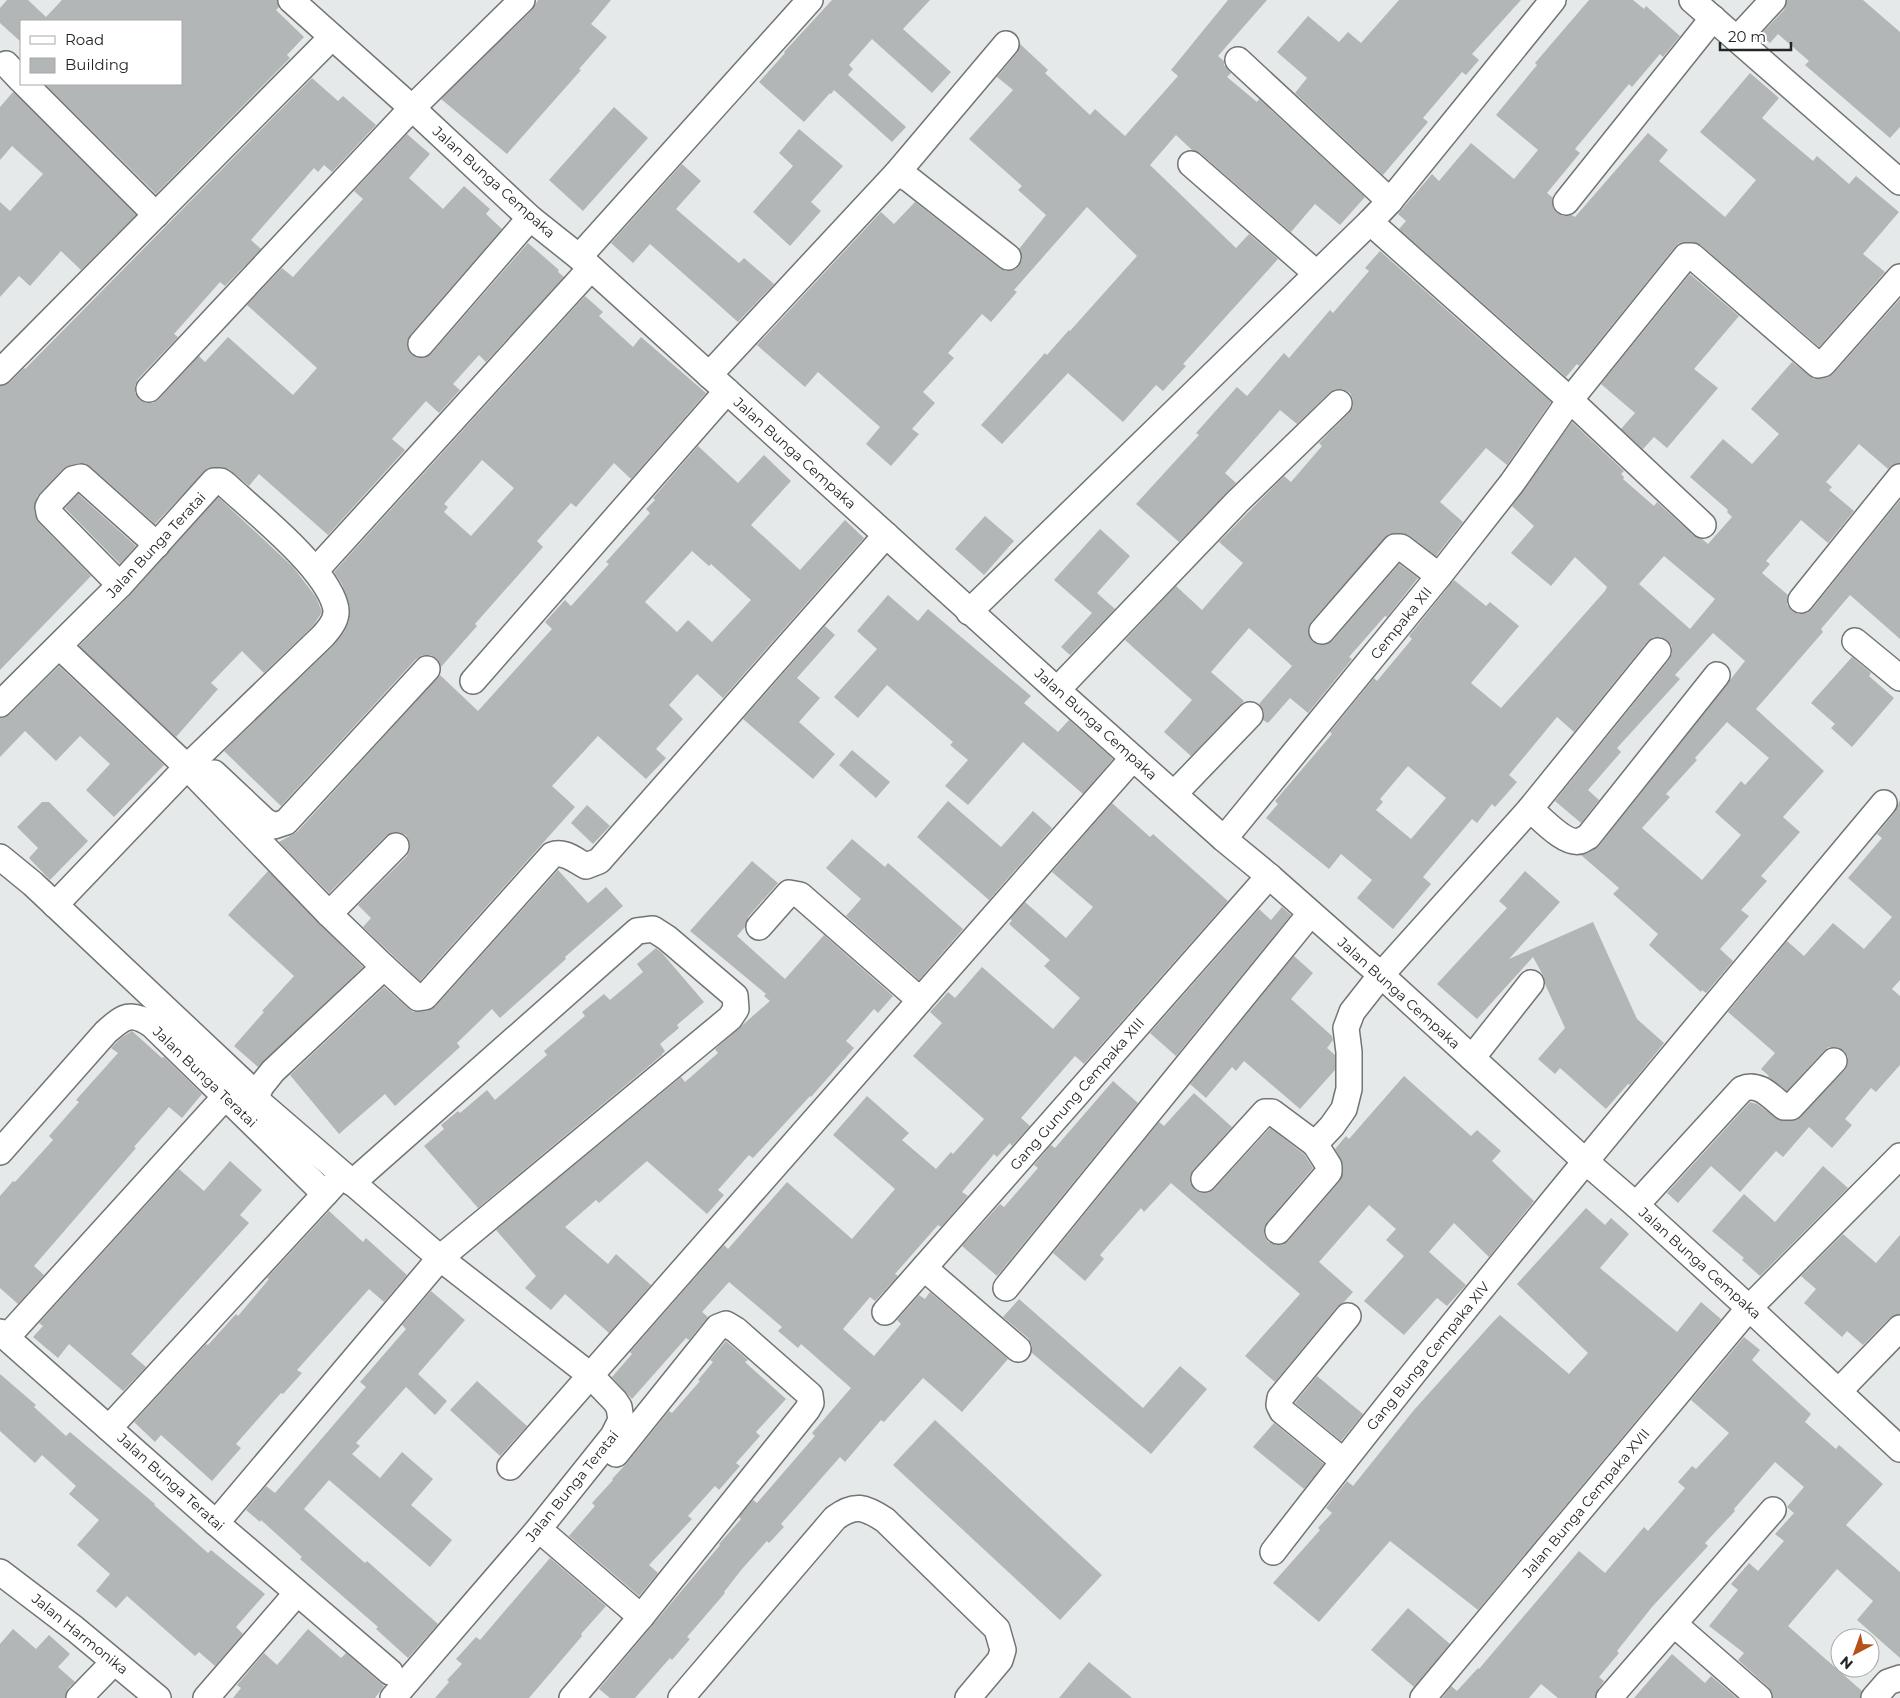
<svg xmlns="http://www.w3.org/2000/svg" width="1900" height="1698" font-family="Montserrat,sans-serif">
<rect width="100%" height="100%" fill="#e5e9e9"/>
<g fill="#b2b6b6" fill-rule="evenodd">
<path d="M7 0H28L46 17 62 0H277L279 7 276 10 304 37 287 55 290 58 156 194 45 84H181V21H21V42L0 23V8Z"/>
<path d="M538 0H611L591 24 607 37 579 69 581 70 507 154 441 99 532 10Z"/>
<path d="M832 0H930L903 29 951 72 932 93 872 39 849 65 853 69 848 75 906 127 892 142 834 90 831 94 830 93 804 122 759 82 785 53 784 52Z"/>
<path d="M1228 0H1267L1218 56 1224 61V65L1231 73 1227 77 1257 102 1259 99 1365 197 1340 225 1315 204 1291 232 1200 153 1192 150 1176 135 1150 165 1236 248 1249 234 1278 259 1183 364 1186 366 1163 391 1156 385 1123 422 1068 373 1002 444 981 425 1045 353 1047 355 1069 330 1070 331 1137 256 1087 207 1014 290 1017 292 991 322 982 314 948 353 954 358 923 392 935 403 912 429 919 434 891 466 866 444 880 427 818 372 805 387 757 345 881 212 894 224 915 202 999 268 1006 271 1014 270 1019 266 1022 260 1019 249 1046 215 1018 190 1022 186 969 139 1013 90 997 77 1017 53 1020 44 1048 70 1045 73 1090 115 1095 109 1125 136 1178 76 1171 70Z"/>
<path d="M1399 0H1521L1472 54 1479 60 1466 75 1462 72 1423 118 1428 122 1383 175 1295 93 1307 78 1277 52 1308 16 1339 42 1348 32 1361 43Z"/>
<path d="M1589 0H1633L1644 9 1646 6 1680 36 1663 57 1660 54 1632 87 1629 84 1575 149 1580 153 1547 193 1553 198V208L1557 213 1563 216 1572 215 1575 217 1648 133 1668 150 1659 161 1725 217 1756 180 1700 132 1750 73 1779 98 1762 118 1813 161 1817 156 1849 184 1856 176 1899 212 1863 254 1885 272 1819 347 1701 245 1693 242H1686L1679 243 1675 247 1579 366 1577 364 1566 377 1399 229 1406 221 1398 214 1432 174 1439 181 1471 143 1514 179 1538 150 1496 115 1537 65 1535 63Z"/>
<path d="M1787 0H1863L1900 32V127L1890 138 1805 65 1809 61 1778 34 1770 43 1760 35 1784 10Z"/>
<path d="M312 78 338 101 343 96 376 125 332 172 324 165 318 172 314 168 251 240 261 249 225 286 220 282 174 334 178 337 138 379 135 385V393L140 400 146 403H153L159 399 199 356 205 362 228 337 293 395 317 368 247 305 282 268 293 277 363 199 354 191 407 134 430 154 409 178 443 209 464 186 490 209 486 214 502 229 410 335 407 342 408 349 411 354 419 358 426 357 432 353 528 243 559 270 558 272 564 277 486 362 479 355 453 384 460 390 439 413 426 401 392 439 405 450 328 535 259 474 249 486 229 469 221 467 208 468 155 524 90 466 84 463H78L63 469 37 496 34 509 35 515 39 523 91 576 0 670V386L10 382 24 368 25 369Z"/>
<path d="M13 92 136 215 81 270 61 251 30 286 19 276 0 297V202L10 211 43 174 12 146 0 160V107Z"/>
<path d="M614 107 648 138 583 211 549 180Z"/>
<path d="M799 129 843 166 811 202 821 211 790 246 753 212 793 166 779 153Z"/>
<path d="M682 164 701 181 676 209 739 263 744 258 774 284 738 322 650 244 633 263 611 243Z"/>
<path d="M1380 251 1551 402 1507 465 1486 448 1440 502 1463 522 1436 556 1409 535 1401 533 1389 534 1311 622 1308 629 1309 636 1312 641 1320 645 1327 644 1333 640 1399 564 1418 578 1387 617 1385 616 1349 657 1352 659 1308 713 1290 698 1268 723 1263 720 1264 712 1259 704 1292 666 1249 628 1211 672 1244 701 1191 756 1164 732 1192 700 1125 640 1176 586 1202 610 1243 563 1219 542 1284 476 1291 482 1322 446 1319 443 1349 413 1353 406V399L1350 393 1343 389H1335L1329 393 1297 424 1280 410 1225 473 1236 483 1179 542 1136 504 1199 435 1196 433 1237 387 1247 396 1284 353 1289 358 1330 310 1333 313 1369 271 1365 268Z"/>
<path d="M1690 274 1739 316 1694 369 1718 388 1667 448 1654 437 1643 449 1621 429 1635 413 1601 384Z"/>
<path d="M585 296 603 312 599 316 633 347 641 337 706 393 631 479 614 463 576 507 571 503 537 541 543 547 475 624 477 626 441 667 437 659 431 655H423L416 659 281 806 224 751 333 646 344 632 349 621 350 607 342 584 334 572ZM482 460 514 488 471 536 444 512 448 507 444 504Z"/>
<path d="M1900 299V463L1894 464 1888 469 1859 444 1826 482 1832 487 1829 490 1854 511 1828 543 1801 520 1766 561 1770 564 1762 573 1788 595 1787 605 1792 611 1799 614 1807 613 1812 609 1900 500V639L1850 595 1821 629 1823 632 1756 709 1824 771 1783 817 1800 832 1761 876 1767 881 1741 910 1749 916 1720 949 1733 961 1706 993 1702 990 1701 992 1649 945 1658 934 1613 894 1619 888 1581 855 1588 853 1599 846 1745 661 1713 633 1675 675 1680 679 1617 748 1621 752 1588 790 1599 800 1581 823 1555 801 1669 660 1672 654V646L1667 640 1661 637H1653L1647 642 1574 732 1557 717 1509 775 1517 782 1495 807 1492 804 1477 823 1472 819 1423 877 1431 884 1393 929 1357 898 1372 880 1341 854 1329 869 1266 818 1278 804 1275 801 1332 734 1330 732 1374 678 1377 681 1412 639 1409 636 1454 580 1486 606 1490 602 1519 626 1471 683 1501 708 1605 591 1607 587 1575 557 1551 586 1511 553 1534 526 1512 506 1572 422 1624 471 1621 474 1624 477 1623 479 1654 506 1657 502 1693 535 1702 539 1708 544 1732 517 1727 512 1728 510 1690 477 1723 439 1752 464 1779 434 1751 409 1792 362 1814 379 1826 378 1833 374ZM1664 556 1715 599 1690 629 1639 584ZM1727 722 1769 758 1745 785 1741 781 1715 812 1741 835 1702 880 1642 828 1670 797 1666 794 1697 760 1695 758ZM1408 766 1446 798 1411 839 1376 810 1383 802 1380 799Z"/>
<path d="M698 446 738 483 764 455 791 481 751 525 800 570 845 520 864 538 723 698 697 674 669 705 683 719 656 749 666 758 646 779 598 736 552 786 575 807 420 981 363 927 371 918 358 905 407 856 410 849V843L406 835 399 832H393L386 836 329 893 279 842 297 832 440 675 478 711 552 629 545 622 565 600 571 606 609 564 606 562 650 513 646 509 655 500 653 498ZM692 551 709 566 711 564 751 600 712 642 688 620 677 632 645 602Z"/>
<path d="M78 494 136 546 120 564 65 508Z"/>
<path d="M218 497 293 567 316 597 322 612 313 626 264 673 242 651 211 683 218 689 176 737 79 646 130 595Z"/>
<path d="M985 516 1014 541 984 575 955 549Z"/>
<path d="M1100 529 1130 556 1097 593 1115 609 1070 655 1061 647 1092 613 1054 580Z"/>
<path d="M888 595 918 621 928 609 1031 696 1024 703 1058 732 1069 720 1113 759 1083 794 1023 742 968 805 945 786 968 760 950 745 953 742 887 685 858 718 834 697 877 649 857 631Z"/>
<path d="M825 626 835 635 797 678 820 698 799 722 835 754 813 779 743 719Z"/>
<path d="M1852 657 1871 673 1869 676 1894 698 1852 747 1831 728 1835 724 1811 703Z"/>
<path d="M59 666 164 765 114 817 86 790 110 764 80 736 56 761 25 731 0 757V718L10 714Z"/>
<path d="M852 750 890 782 876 798 839 765Z"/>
<path d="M1900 800V980L1892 989 1900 996V1065L1876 1092 1871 1088 1845 1119 1852 1125 1832 1148 1809 1127 1783 1157 1776 1151 1740 1192 1711 1166 1678 1203 1667 1193 1750 1102 1757 1104 1776 1118 1784 1121 1796 1120 1845 1070 1848 1064V1057L1844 1051 1837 1047H1829L1824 1051 1787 1091 1768 1077 1769 1076 1761 1069 1775 1053 1728 1012 1787 941 1804 956 1833 923 1864 949 1892 917 1848 878 1882 838 1877 834 1895 812Z"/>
<path d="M948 801 1001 847 1033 811 1052 828 989 900 917 837Z"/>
<path d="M42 802H49L88 841 50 880 29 858 38 848 17 827Z"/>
<path d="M1112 803 1150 837 1153 834 1228 901 1084 1064 1075 1056 1021 1118 1030 1126 1012 1146 1010 1143 997 1157 994 1154 962 1192 968 1196 941 1227 938 1225 895 1274 898 1276 875 1301 870 1297 843 1329 874 1356 901 1324 897 1320 919 1295 925 1299 930 1292 1008 1359 962 1412 923 1378 884 1422 881 1420 845 1462 840 1457 781 1524 784 1527 769 1543 767 1541 742 1569 724 1592 725 1593 687 1637 690 1639 672 1660 670 1658 635 1698H610L599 1689 720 1545 719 1544 741 1519 739 1517 753 1500 757 1503 815 1436 812 1433 851 1388 801 1344 798 1348 778 1331 782 1327 729 1282 702 1312 708 1317 689 1340 686 1338 632 1399 612 1377 632 1354 630 1352 724 1245 728 1249 787 1182 852 1239 895 1189 833 1135 867 1096 909 1133 902 1140 936 1169 951 1152 953 1154 984 1119 913 1056 942 1023 930 1012 948 992 955 998 982 967 1053 1029 1080 998 1044 966 1050 960 1009 924 1012 920 1010 919 1025 902 1066 938 1093 907 1052 872Z"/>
<path d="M587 805 610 826 593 844 571 823Z"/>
<path d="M852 839 885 867 888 863 963 929 919 980 846 916 861 899 826 868Z"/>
<path d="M752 861 778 883 748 917 745 927 737 936 785 979 824 935 893 996 878 1013 874 1009 846 1041 854 1048 811 1097 810 1096 753 1158 749 1155 718 1190 724 1195 707 1214 647 1161 599 1203 596 1200 565 1227 608 1264 616 1254 651 1285 609 1333 565 1294 551 1310 525 1288 536 1276 496 1230 681 1077 685 1082 718 1053 715 1049 770 1001 764 996 766 994 690 931Z"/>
<path d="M558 870 588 903 606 887 623 906 565 957 566 959 500 1018 492 1009 457 1043 460 1047 395 1106 385 1094 339 1134 290 1075 384 987 413 1012 427 1011 435 1007Z"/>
<path d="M268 871 363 967 258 1067 234 1046 264 1012 262 1011 294 976 228 915Z"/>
<path d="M1525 871 1560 902 1509 959 1593 922 1637 1019 1664 1043 1630 1085 1628 1084 1606 1109 1560 1068 1555 1074 1538 1059 1565 1028 1545 984 1544 977 1533 957 1477 1019 1437 984 1507 908 1499 901Z"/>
<path d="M1282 907 1291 915 1176 1056 1150 1033 1259 909 1271 920Z"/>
<path d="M656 948 662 953 704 1002 677 1025 679 1028 660 1044 665 1051 662 1054V1055L478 1208 424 1146 444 1129 441 1125 458 1111 460 1113 487 1090 495 1100 547 1055 544 1051 585 1016 582 1012 604 994 610 1000 643 972 637 964Z"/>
<path d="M1294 956 1313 973 1291 999 1332 1036 1333 1040 1327 1048 1335 1055V1070L1300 1109 1244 1061 1236 1071 1232 1067 1206 1098 1190 1084Z"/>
<path d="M132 1031 162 1058 164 1057 202 1094 182 1118 169 1107 134 1147 136 1148 34 1266 44 1275 18 1304 0 1288V1196L13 1181 15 1182 53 1140 49 1136 79 1102 76 1100 118 1053 111 1048 121 1038Z"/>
<path d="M1404 1076 1471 1136 1477 1130 1501 1151 1492 1161 1534 1201 1489 1257 1454 1223 1429 1252 1466 1285 1447 1306 1437 1298 1404 1335 1364 1301 1404 1256 1386 1240 1396 1229 1369 1205 1319 1262 1353 1292 1344 1302 1337 1307 1275 1382 1245 1356 1300 1294 1171 1183 1144 1212 1141 1208 1100 1255 1104 1259 1085 1281 1053 1253 1159 1122 1164 1126 1194 1093 1232 1127 1193 1170 1190 1176V1183L1195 1190 1201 1193H1208L1214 1189 1270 1128 1304 1154 1313 1168 1267 1222 1264 1228V1235L1268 1242 1276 1245 1283 1244 1289 1240 1340 1181 1343 1173V1165L1335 1149 1346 1136 1349 1139Z"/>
<path d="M1113 1081 1138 1103 997 1276 962 1246 1000 1204 1004 1207 1038 1168 1034 1165 1051 1145 1055 1148Z"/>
<path d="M230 1161 262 1190 240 1215 249 1223 131 1354 146 1367 123 1391 69 1344 58 1358 33 1337 43 1326 39 1323 179 1169 204 1191Z"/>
<path d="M1823 1166 1848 1188 1760 1276 1742 1260 1744 1258 1712 1231 1744 1194 1775 1222Z"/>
<path d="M1586 1208 1605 1225 1611 1218 1629 1234 1600 1268 1677 1332 1701 1302 1721 1319 1478 1610 1390 1541 1319 1622 1273 1583 1320 1530 1318 1528 1332 1513 1326 1508 1347 1481 1353 1486 1414 1410 1492 1323 1500 1315 1569 1374 1588 1353 1517 1284Z"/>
<path d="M329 1211 363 1242 366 1238 407 1275 384 1302 369 1289 297 1370 302 1373 283 1394 281 1393 236 1444 241 1448 212 1481 161 1435 155 1442 134 1422 206 1344 208 1345 236 1314 238 1316 269 1279 267 1278Z"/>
<path d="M1843 1234 1876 1263 1900 1235V1314L1890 1318 1863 1345 1847 1331 1842 1337 1804 1303 1816 1289 1801 1276Z"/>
<path d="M431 1291 465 1320 418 1374 447 1401 435 1415 406 1387 356 1443 360 1446 352 1454 380 1478 402 1452 433 1479 411 1505 452 1540 430 1567 329 1480 304 1509 365 1563 367 1561 438 1624 408 1658 376 1629 378 1627 300 1559 302 1557 261 1520 260 1522 246 1510 266 1486 275 1493 366 1387 360 1382 406 1329 402 1325Z"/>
<path d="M1019 1299 1143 1408 1180 1366 1207 1389 1151 1454 1032 1353V1345L1028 1338 1003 1317Z"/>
<path d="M1744 1337 1760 1350 1752 1360 1811 1414 1805 1422 1836 1449 1839 1445 1883 1484 1846 1525 1900 1572V1658L1857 1620 1873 1601 1837 1569 1788 1626 1862 1691 1860 1698H1773L1772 1693 1768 1687 1738 1660 1744 1653 1709 1626 1738 1590 1731 1584 1749 1563 1758 1571 1784 1541 1775 1534 1794 1513 1787 1507 1804 1487 1775 1462 1734 1509 1735 1511 1705 1543 1708 1546 1652 1607 1617 1651 1619 1653 1599 1677 1604 1681 1598 1689 1595 1698H1558L1541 1684 1529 1698H1442L1451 1686 1457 1691 1478 1668 1479 1669 1579 1551 1605 1573 1644 1527 1648 1531 1685 1488 1678 1482 1692 1466 1696 1469 1729 1433 1691 1400Z"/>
<path d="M726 1341 748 1360 745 1362 786 1399 756 1432 760 1436 736 1463 740 1466 719 1490 715 1486 688 1516 692 1519 649 1565 658 1573 639 1596 569 1536 595 1506 592 1503 613 1480 612 1479 627 1463 669 1411 672 1413 700 1381 698 1380 713 1362 710 1360Z"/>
<path d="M0 1374 36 1405 34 1407 66 1436 70 1432 155 1504 154 1505 208 1553 211 1550 265 1594 236 1627 243 1634 215 1666 199 1652 195 1656 127 1596 116 1608 96 1591 110 1574 77 1545 99 1520 69 1494 76 1486 42 1455 35 1463 0 1431Z"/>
<path d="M1317 1376 1363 1414 1341 1441 1295 1403Z"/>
<path d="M477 1381 527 1426 500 1456 450 1410Z"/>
<path d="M935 1420 1102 1575 1060 1620 893 1465Z"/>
<path d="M1274 1423 1324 1464 1304 1489 1253 1447Z"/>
<path d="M550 1558 606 1606 581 1634 582 1636 529 1698H435L449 1682 447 1680 462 1664 456 1659 476 1637 480 1640Z"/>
<path d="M1408 1608 1450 1644 1414 1687 1371 1650Z"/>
<path d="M13 1629 36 1649 49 1635 70 1654 58 1667 75 1682 68 1688 65 1698H0V1644Z"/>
<path d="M308 1629 341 1658 346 1653 384 1686 375 1698H233L241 1688 237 1685 264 1653 277 1665Z"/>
<path d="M1672 1654 1705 1683 1711 1676 1737 1698H1634Z"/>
<path d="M1089 1662 1132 1698H1059Z"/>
</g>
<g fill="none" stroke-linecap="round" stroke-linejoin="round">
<defs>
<g id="minor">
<path d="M291 0 412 108 530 218 579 257 1057 690 1224 839 1269 876 1381 975 1585 1161 1636 1205 1749 1308 1900 1449"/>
<path d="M1692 0 1900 182"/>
<path d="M1737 39 1773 0"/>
<path d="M1238 60 1390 201"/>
<path d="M6 64 21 80"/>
<path d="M25 84 156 215"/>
<path d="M1191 164 1316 273"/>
<path d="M897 173 909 179 1008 257"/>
<path d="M1566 202 1713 18"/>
<path d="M1370 222 1570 400 1703 525"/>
<path d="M579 257 810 0"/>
<path d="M421 344 530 218"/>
<path d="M0 372 332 37"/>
<path d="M709 375 897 173 1006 44"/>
<path d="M149 389 412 108 522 0"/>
<path d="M316 570 591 268"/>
<path d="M120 585 49 513 48 507 50 503 73 479 81 477 157 545"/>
<path d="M1801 600 1900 477"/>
<path d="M969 612 1370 222 1390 201 1553 0"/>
<path d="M1322 631 1395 547H1401L1439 576"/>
<path d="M1855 641 1900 678"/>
<path d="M59 646 187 767 329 914 384 967 273 1071 261 1086 257 1095 260 1103 440 1258 590 1375 615 1401 619 1407 621 1420 613 1436 537 1531 393 1698"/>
<path d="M473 681 727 391"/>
<path d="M1057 690 1237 502 1339 403"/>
<path d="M0 704 120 585 214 481H221L225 484C255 512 324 566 335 605 339 617 331 627 323 636L187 767 55 905"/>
<path d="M214 773 265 821 274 826 286 822 427 669"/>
<path d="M1174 794 1250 715"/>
<path d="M1530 809 1658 651"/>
<path d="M1224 839 1439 576 1512 483 1570 400 1686 256H1692L1818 365 1823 364 1900 277"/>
<path d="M0 857 33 884 257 1095"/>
<path d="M329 914 396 846"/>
<path d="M759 927 789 893 800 895 920 1000"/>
<path d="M384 967 418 998 425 997 552 855C564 850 576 861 586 866L599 861 886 535"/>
<path d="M1472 1058 1531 983"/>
<path d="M0 1152 106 1032C124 1016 131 1011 152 1025L325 1194"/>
<path d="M1204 1179 1265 1112H1272L1315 1144"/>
<path d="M1636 1205 1742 1089C1759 1081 1772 1098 1784 1107H1791L1834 1061"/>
<path d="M1278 1231 1329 1172V1166L1315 1144 1332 1126 1344 1109 1349 1089V1052L1346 1028 1352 1012 1381 975 1530 809C1541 818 1565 845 1580 841 1583 840 1585 838 1588 837L1717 675"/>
<path d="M924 1268 1018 1349"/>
<path d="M1006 1288 1310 914"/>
<path d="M885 1312 1269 876"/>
<path d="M0 1332 216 1523 390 1672"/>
<path d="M7 1337 225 1097"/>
<path d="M1839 1391 1900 1328"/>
<path d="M109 1428 336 1182"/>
<path d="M1343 1461 1282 1411 1279 1405 1280 1398 1348 1316"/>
<path d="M510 1467 1133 758"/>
<path d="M216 1523 440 1258 730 1018 736 1009 735 996 667 938 653 929 637 931 352 1183"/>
<path d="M549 1538 641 1617"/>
<path d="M1273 1552C1470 1297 1677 1050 1884 803"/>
<path d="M0 1572 75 1629 158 1698"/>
<path d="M1674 1624 1759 1698"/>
<path d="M79 1698 114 1662"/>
<path d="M206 1698 297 1593"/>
<path d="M572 1698 641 1617 807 1410 811 1403 810 1395 736 1330 726 1324 718 1327 616 1454"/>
<path d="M681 1698 835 1518C855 1503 865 1507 885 1520L997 1629 1003 1650 1000 1660 968 1698"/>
<path d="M1423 1698 1749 1308 1900 1156"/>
<path d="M1609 1698 1773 1510"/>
<path d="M1874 1698 1888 1682 1900 1678"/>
</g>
</defs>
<use href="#minor" stroke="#717574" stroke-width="28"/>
<use href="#minor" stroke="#fff" stroke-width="25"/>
</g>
<g text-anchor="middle" stroke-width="4" stroke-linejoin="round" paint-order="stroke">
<g font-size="14" fill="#242626" stroke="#fff">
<text transform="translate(494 182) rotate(42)" y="5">Jalan Bunga Cempaka</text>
<text transform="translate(795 453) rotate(42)" y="5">Jalan Bunga Cempaka</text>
<text transform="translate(156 545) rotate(-47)" y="5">Jalan Bunga Teratai</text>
<text transform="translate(1401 623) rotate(-51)" y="5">Cempaka XII</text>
<text transform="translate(1096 724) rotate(42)" y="5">Jalan Bunga Cempaka</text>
<text transform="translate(1399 993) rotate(42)" y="5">Jalan Bunga Cempaka</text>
<text transform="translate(205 1077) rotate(44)" y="5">Jalan Bunga Teratai</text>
<text transform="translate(1077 1094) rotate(-49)" y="5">Gang Gunung Cempaka XIII</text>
<text transform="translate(1700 1263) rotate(42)" y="5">Jalan Bunga Cempaka</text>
<text transform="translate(1428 1356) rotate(-51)" y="5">Gang Bunga Cempaka XIV</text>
<text transform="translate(171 1482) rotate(42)" y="5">Jalan Bunga Teratai</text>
<text transform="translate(572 1486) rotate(-51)" y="5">Jalan Bunga Teratai</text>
<text transform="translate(1586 1503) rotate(-50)" y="5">Jalan Bunga Cempaka XVII</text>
<text transform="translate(80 1634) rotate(39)" y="5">Jalan Harmonika</text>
</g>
</g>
<rect x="20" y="20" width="162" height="65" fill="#ffffff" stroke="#a7a8a8"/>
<rect x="30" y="36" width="25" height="8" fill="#ffffff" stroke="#a7a8a8"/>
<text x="65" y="45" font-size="15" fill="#242626">Road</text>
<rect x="30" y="58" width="25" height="15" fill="#b2b6b6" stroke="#a7a8a8"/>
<text x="65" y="70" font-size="15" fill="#242626">Building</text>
<g transform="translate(1855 1653) rotate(221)"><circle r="24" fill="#ffffff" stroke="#a7a8a8"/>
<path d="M0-4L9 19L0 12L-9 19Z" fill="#b5521a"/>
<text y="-8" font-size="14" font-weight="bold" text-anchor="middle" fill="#242626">N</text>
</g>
<path d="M1720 42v8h71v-8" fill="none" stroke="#242626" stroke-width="2.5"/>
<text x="1728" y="42" font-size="15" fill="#242626" stroke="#ffffff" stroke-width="4" paint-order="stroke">20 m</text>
</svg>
